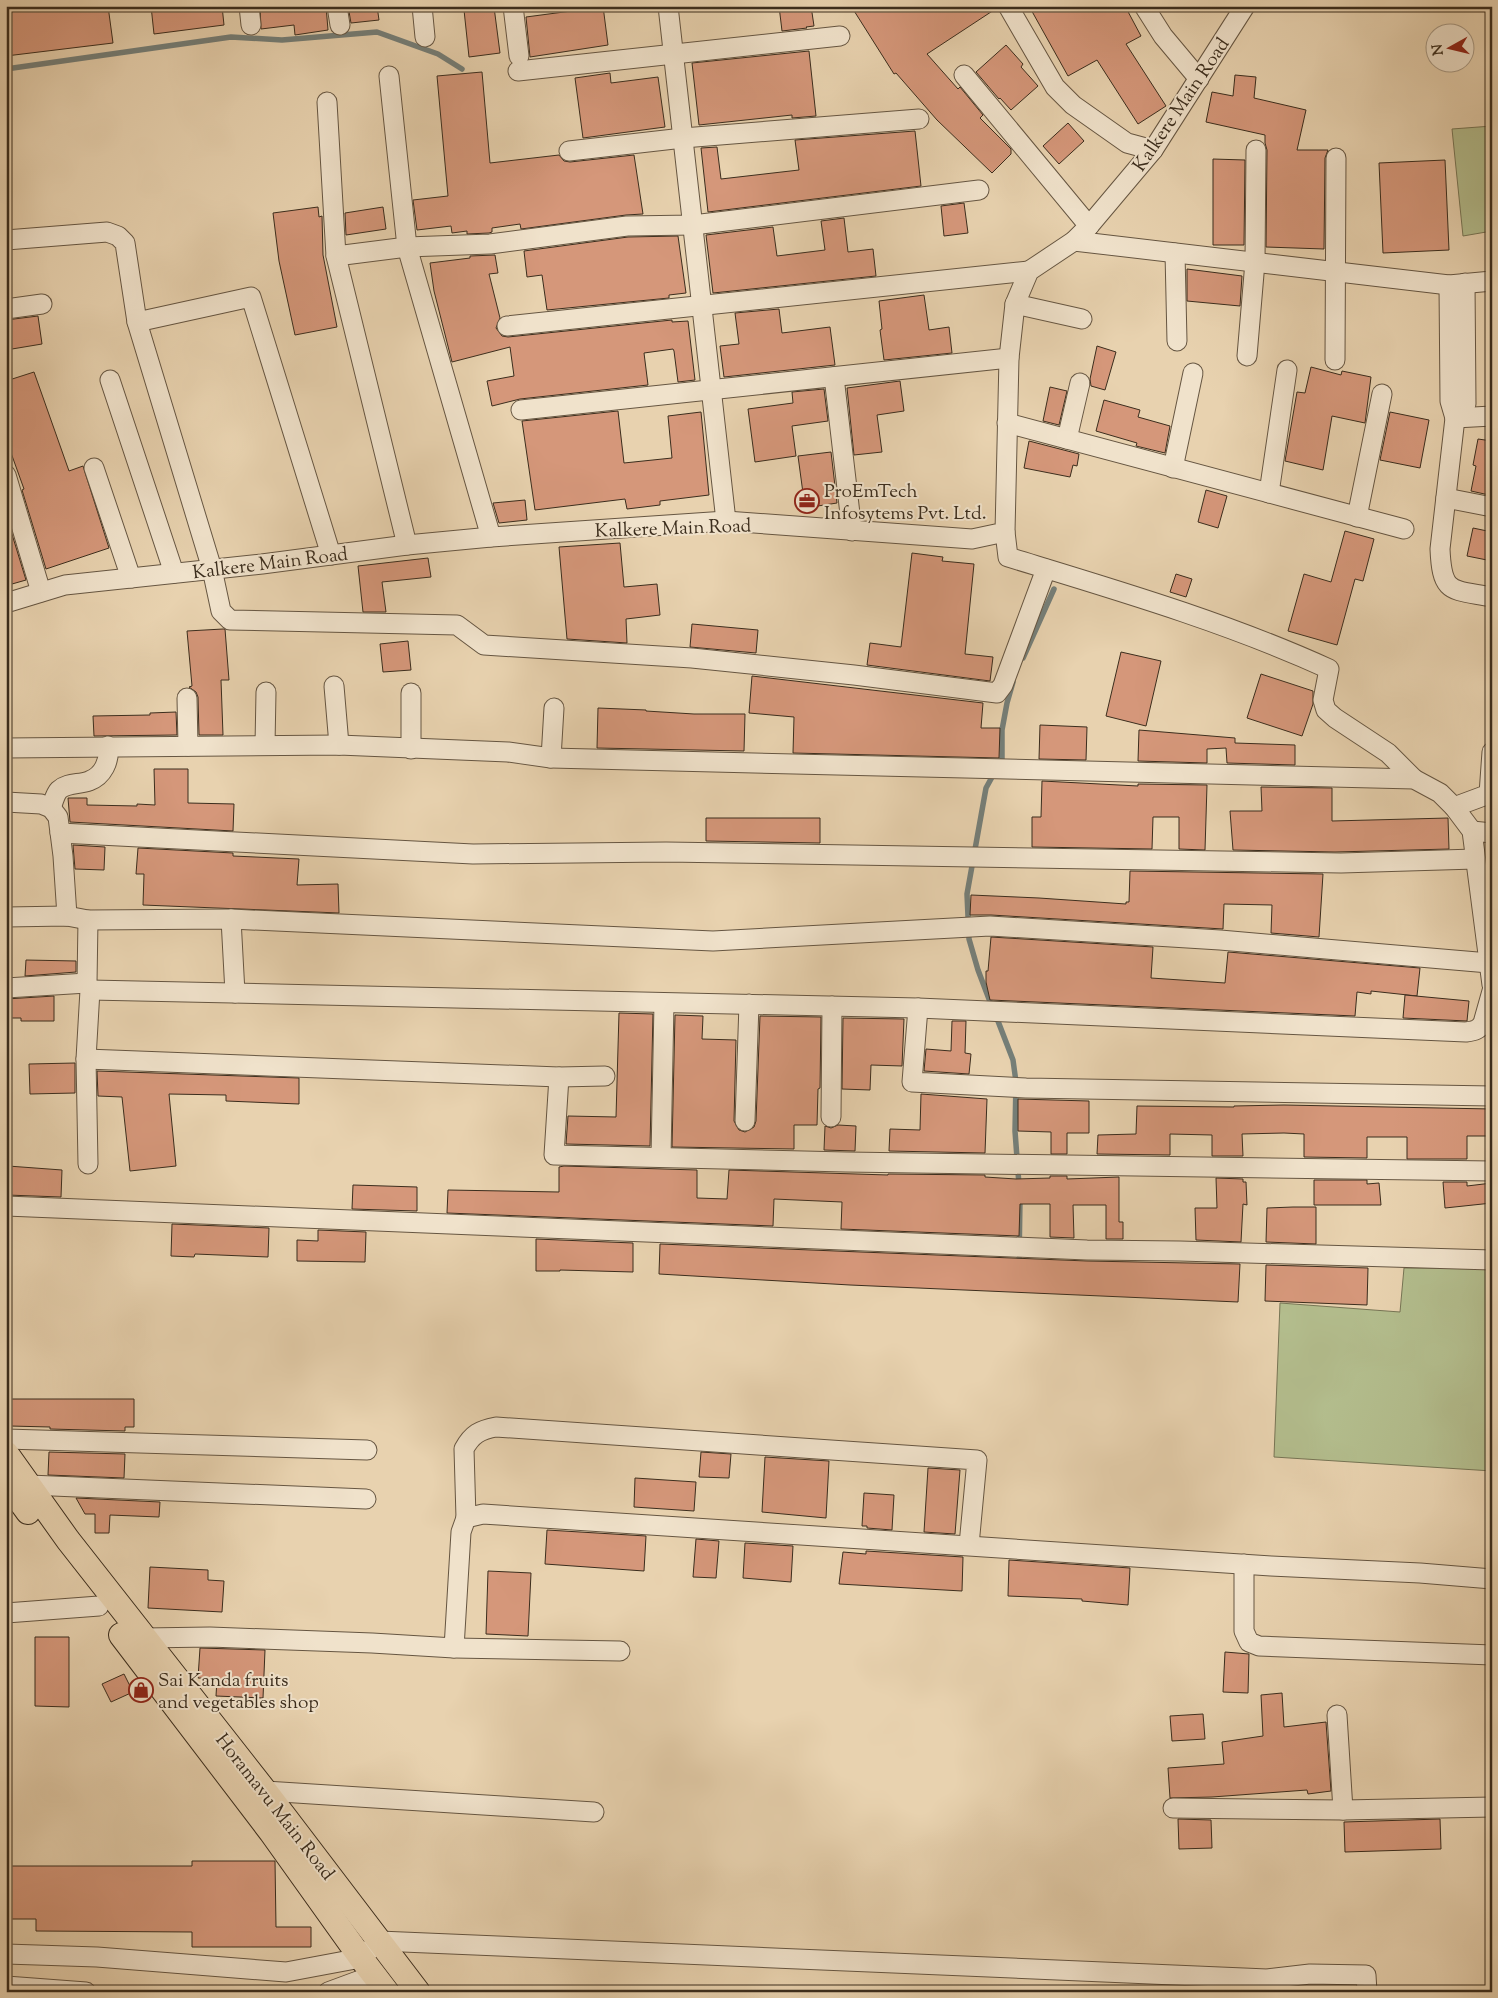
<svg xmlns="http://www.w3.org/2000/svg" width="1498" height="1998" font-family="'Sorts Mill Goudy',serif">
<rect width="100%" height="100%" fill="#e8d2af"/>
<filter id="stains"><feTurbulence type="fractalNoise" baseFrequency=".004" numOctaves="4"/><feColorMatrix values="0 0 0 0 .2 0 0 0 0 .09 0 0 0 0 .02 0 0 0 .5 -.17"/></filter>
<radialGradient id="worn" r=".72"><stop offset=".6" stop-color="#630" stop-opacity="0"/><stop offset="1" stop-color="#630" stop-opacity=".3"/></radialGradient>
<g fill="#b3bd8d" stroke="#777555">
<path d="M1492 126V231L1463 236 1452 129Z"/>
<path d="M1404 1268H1492V1471L1274 1457 1280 1303 1400 1312Z"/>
</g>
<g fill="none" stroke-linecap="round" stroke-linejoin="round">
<g stroke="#757f79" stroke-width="5.5">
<path d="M6 69 231 37 282 40 377 32 438 54 462 69"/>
<path d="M1023 658 1054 589"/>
<path d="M992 1007 978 970 969 939 967 894 986 788 1002 759V730L1007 703 1013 682"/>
<path d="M996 1016 1013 1060 1016 1082 1015 1131 1019 1185"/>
<path d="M1019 1265 1020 1199"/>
</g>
</g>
<g fill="#d5977a" stroke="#3b2d1d">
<path d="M6 6H108L113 43 6 56Z"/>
<path d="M151 6H222L224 25 154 34Z"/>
<path d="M260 6H326L328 30 295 35 294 25 261 29Z"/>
<path d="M348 6H377L379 20 351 23Z"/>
<path d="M579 6H603L608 45 530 57 526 17 579 10Z"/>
<path d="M779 6H811L814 26 806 27 807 28 782 31Z"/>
<path d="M851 6H997V8L927 54 958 89 960 87 983 115 980 118 1011 149V154L992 173 937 120 896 73 894 74Z"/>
<path d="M1029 6H1125L1141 36 1126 44 1166 106 1138 124 1097 60 1068 76Z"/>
<path d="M494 7 500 53 469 57 464 10Z"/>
<path d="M1006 45 1023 64 1021 67 1038 86 1011 110 1000 98 999 99 976 72Z"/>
<path d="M809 51 816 116 792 118V115L699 125 692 63Z"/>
<path d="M482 72 490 163 559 155 564 161 570 162 634 155 643 214 626 215 521 229 520 224 492 228V232L489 233 467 234V231L452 233 451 226 417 230 413 200 448 196 437 76Z"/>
<path d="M610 73 611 83 658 77 665 127 583 138 575 78Z"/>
<path d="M1235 75 1256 77 1254 98 1306 110 1297 150H1328L1325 158 1324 249 1266 247 1267 150 1265 143V135L1206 122 1212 92 1233 96Z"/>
<path d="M1068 123 1084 141 1059 164 1043 146Z"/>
<path d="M915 131 921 186 708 212 701 148 717 147 721 179 799 170 795 140Z"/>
<path d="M1213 159 1245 160 1244 245H1213Z"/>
<path d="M1445 160 1449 250 1383 253 1379 163Z"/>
<path d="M964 203 968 233 944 236 941 206Z"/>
<path d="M318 207 319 217 322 216 323 255 337 327 295 335 279 261 273 213Z"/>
<path d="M383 207 386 229 346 235 345 213Z"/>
<path d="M844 218 848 252 873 249 876 276 713 293 706 235 773 227 777 256 825 250 821 221Z"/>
<path d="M678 236 686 293 669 295V298L547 310 542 275 527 277 524 251 628 237Z"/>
<path d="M495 255 498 273 489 274 500 318 496 328 502 336 508 337 672 320V322L688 321 695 380 678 382 674 351 673 349 644 353 648 385 520 399 492 406 487 381 514 376 510 347 452 362 434 291 430 263 470 258V256Z"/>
<path d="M1187 269 1242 276 1240 306 1187 301Z"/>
<path d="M924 295 929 330 949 327 952 353 884 360 880 330 882 329 879 301Z"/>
<path d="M779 309 782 333 830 327 835 365 724 377 720 346 739 344 735 313Z"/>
<path d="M38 316 42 344 6 350V320Z"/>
<path d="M1097 346 1116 352 1105 390 1091 386 1090 379Z"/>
<path d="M1311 367 1341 375 1342 371 1371 377 1365 423 1332 416 1323 470 1285 461 1297 392 1305 393Z"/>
<path d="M34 372 69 471 83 466 109 548 46 569 22 490 24 489 6 439V381Z"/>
<path d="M900 381 904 411 877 415 882 452 854 455 847 388Z"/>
<path d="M1050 387 1067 391 1059 425 1043 421Z"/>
<path d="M824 389 828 421 792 426 796 456 755 462 748 409 793 403 792 392Z"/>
<path d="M1104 400 1140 410 1138 417 1170 426 1165 453 1136 446 1137 443 1096 431Z"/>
<path d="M618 411 624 463 672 458 668 416 701 412 709 495 660 501V505L627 509 625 499 535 510 522 421Z"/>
<path d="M1390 412 1429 420 1420 468 1380 460Z"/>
<path d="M1478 439 1492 441V481L1489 495 1471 491 1476 466 1473 465Z"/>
<path d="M1029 441 1079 454 1077 466 1073 465 1070 477 1024 468Z"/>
<path d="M831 452 837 503 805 508 798 456Z"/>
<path d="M1206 490 1227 496 1218 528 1198 522Z"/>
<path d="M525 500 527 520 499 523 493 503Z"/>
<path d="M7 518 26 580 12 584 6 568Z"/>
<path d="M1473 528 1492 532V561L1467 556Z"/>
<path d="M1345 531 1374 539 1363 581 1355 579 1337 645 1288 631 1304 574 1331 582Z"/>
<path d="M620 543 624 587 657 584 660 615 626 619 627 643 567 639 559 547Z"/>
<path d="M912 553 943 557 942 561 974 564 965 654 993 657 990 681 867 665 870 643 901 647Z"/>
<path d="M428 558 431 577 382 582 386 612H363L358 566Z"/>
<path d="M1176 574 1192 579 1186 597 1170 592Z"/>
<path d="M692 624 758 630 756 653 690 647Z"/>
<path d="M223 629H225L229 680H221L223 735H199L198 697 196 692 189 687 192 686 187 631Z"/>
<path d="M408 641 411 670 383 672 380 644Z"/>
<path d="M1121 652 1161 661 1146 726 1106 716Z"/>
<path d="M1261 674 1313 691V704L1302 736 1247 718Z"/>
<path d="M752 676 983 703 981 728H1000L999 758 793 753 794 717 749 713Z"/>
<path d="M598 708 646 710V711L694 714H745L744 751 597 748Z"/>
<path d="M176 712 177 735 94 736 93 716 150 715V713Z"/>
<path d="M1040 725 1087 727 1086 760 1039 759Z"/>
<path d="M1139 730 1235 738V743L1295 745V765L1227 763 1226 748 1207 749V763L1138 761Z"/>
<path d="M154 769H188V803L234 804 233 831 70 822 68 798H87V805L137 806V804L155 805Z"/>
<path d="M1042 781 1138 786V784L1207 785 1205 850 1179 849V817H1153L1152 849 1032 847V817H1041Z"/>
<path d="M1261 787 1332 788V821L1448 818 1449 849 1335 852 1233 850 1230 811H1262Z"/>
<path d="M706 818H820V843L706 841Z"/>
<path d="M73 845 105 847 104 870 75 869Z"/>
<path d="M138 848 233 853V856L299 859 297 885 338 884 339 913 143 905 144 874H136Z"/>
<path d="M1130 871 1323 874 1319 937 1271 933 1272 905 1224 904 1223 929 991 915H970L971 895 1039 898 1126 904V902H1129Z"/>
<path d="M991 937 1153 947 1151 978 1225 983 1228 952 1420 968 1417 996 1371 991V994L1357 992 1355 1016 990 1000 986 982V971H988Z"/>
<path d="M26 960 76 961V972L25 976Z"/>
<path d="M1405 995 1469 1001 1467 1021 1403 1018Z"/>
<path d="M54 996V1021H21V1018H6V999Z"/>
<path d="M619 1013 653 1014 650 1146 566 1144 568 1116 616 1117Z"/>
<path d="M675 1015 703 1016 702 1039 736 1040 734 1121 739 1130 745 1132 754 1127 756 1121 760 1016 821 1017 820 1088 818 1089 817 1125H794V1149L672 1147Z"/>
<path d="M843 1018 904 1019 902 1066 871 1065 870 1090 842 1089Z"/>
<path d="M952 1021H966L965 1053 971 1054 969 1074 924 1071 926 1049 951 1051Z"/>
<path d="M75 1063V1093L30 1094 29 1064Z"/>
<path d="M97 1071 299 1078V1104L226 1101V1095L169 1094 176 1166 130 1171 122 1097 98 1096Z"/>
<path d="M921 1094 987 1099 985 1153 889 1151 890 1129 920 1130Z"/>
<path d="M1018 1099 1089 1101V1133H1067V1154H1051V1132L1018 1131Z"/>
<path d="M1284 1105 1492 1109V1136H1467V1159H1407V1137H1367V1158L1304 1157V1134L1284 1133 1242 1134 1243 1156H1212V1135L1170 1134V1155L1097 1154 1098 1135 1136 1134 1137 1106 1234 1107V1106Z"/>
<path d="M838 1125 856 1126 855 1151 824 1150 825 1126 831 1128Z"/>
<path d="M8 1166 62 1170 61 1197 7 1195Z"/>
<path d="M564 1166 697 1170V1198L727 1199 729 1170 888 1175V1174L985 1175V1177L1016 1179 1050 1178V1176H1067V1179L1119 1177V1222H1123V1239H1106V1205H1073L1074 1238 1050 1237V1204H1020L1019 1236 841 1229 842 1202 774 1199 773 1226 447 1213 448 1190 559 1192V1167Z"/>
<path d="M1216 1178 1243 1179V1182H1246L1247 1205 1243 1204 1241 1242 1196 1240 1195 1208H1217Z"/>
<path d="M1314 1180H1367V1184L1379 1183 1381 1205H1314Z"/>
<path d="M1443 1182H1467V1186L1492 1183V1203L1445 1208Z"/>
<path d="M353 1185 417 1187V1211L352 1209Z"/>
<path d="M1293 1207H1316V1244L1266 1242 1267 1208Z"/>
<path d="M172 1224 269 1228 268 1257 195 1254 194 1257 171 1256Z"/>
<path d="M318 1230 366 1232 365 1262 297 1261V1240L318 1241Z"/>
<path d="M536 1239 633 1243V1272L560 1270V1271H536Z"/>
<path d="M660 1244 1087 1261 1240 1264 1238 1302 850 1285 659 1274Z"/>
<path d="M1266 1265 1368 1268 1367 1305 1265 1301Z"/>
<path d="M10 1399H134V1427H125V1431L50 1429V1427L10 1426Z"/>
<path d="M49 1452 125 1454 124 1478 48 1475Z"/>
<path d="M701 1452 731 1454 729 1478 699 1477Z"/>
<path d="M765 1457 829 1461 826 1518 762 1512Z"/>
<path d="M928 1468 960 1470 955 1534 924 1532Z"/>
<path d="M635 1478 696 1482 694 1511 634 1507Z"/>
<path d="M864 1493 894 1495 892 1530 867 1528V1526H862Z"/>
<path d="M76 1498 160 1502 159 1517 110 1515 109 1533H95V1514H85Z"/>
<path d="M547 1530 646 1536 644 1571 545 1564Z"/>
<path d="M696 1539 719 1541 716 1578 693 1577Z"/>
<path d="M745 1543 793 1546 791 1582 743 1578Z"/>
<path d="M866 1551 963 1557 962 1591 839 1584 843 1552 866 1554Z"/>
<path d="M1009 1560 1130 1568 1128 1605 1082 1601V1599L1008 1596Z"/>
<path d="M150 1567 208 1570V1580L224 1581 222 1612 148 1608Z"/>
<path d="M488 1571 531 1573 528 1636 486 1634Z"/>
<path d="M35 1637H69V1707L35 1706Z"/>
<path d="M200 1648 265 1650 263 1698 216 1696 217 1679 198 1678Z"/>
<path d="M1225 1652 1249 1654 1248 1693 1223 1692Z"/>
<path d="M124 1674 133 1692 111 1702 102 1684Z"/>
<path d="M1282 1693 1284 1727 1326 1722 1331 1791 1308 1794 1307 1790 1212 1797 1170 1798 1168 1768 1224 1764 1222 1742 1263 1736 1261 1695Z"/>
<path d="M1203 1714 1205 1739 1172 1741 1170 1716Z"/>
<path d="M1178 1819 1211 1820 1212 1848 1179 1849Z"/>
<path d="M1440 1819 1441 1849 1345 1852 1344 1822Z"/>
<path d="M192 1861H275L276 1927H311V1947H192V1932L36 1931V1919H6V1866H192Z"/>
</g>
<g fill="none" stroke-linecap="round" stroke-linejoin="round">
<defs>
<g id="minor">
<path d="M249 6 251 25"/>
<path d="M337 6 340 25"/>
<path d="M422 6 425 37"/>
<path d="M513 6 519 56"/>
<path d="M668 6 726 521"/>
<path d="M1008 6 1055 87 1073 105 1127 143 1153 150"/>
<path d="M1144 6 1163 36 1199 79"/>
<path d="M518 71 840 36"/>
<path d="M964 75 1089 226"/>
<path d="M389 76 407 247 491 537"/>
<path d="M327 102 336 256"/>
<path d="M569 151 683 138 919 119"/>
<path d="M6 240 107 232 118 236 125 243 137 322 212 569 221 611 230 620 457 625 484 645 692 658 854 675 997 693 1003 685 1046 569"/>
<path d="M1074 241 1449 285 1492 281"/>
<path d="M1175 253 1177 341"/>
<path d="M1449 285 1450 401 1455 418 1440 549C1442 595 1451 589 1492 597"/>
<path d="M1015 304 1082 319"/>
<path d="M6 309 42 304"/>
<path d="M137 322 251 297 331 555"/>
<path d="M507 326 1029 271"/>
<path d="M1247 356 1255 262 1256 150"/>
<path d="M1335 360 1336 158"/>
<path d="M834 377 852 531"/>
<path d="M110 380 174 573"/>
<path d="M521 410 1009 358"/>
<path d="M1455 418 1466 404 1465 283"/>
<path d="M1455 418 1492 416"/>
<path d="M1007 423 1404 529"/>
<path d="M1067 439 1080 383"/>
<path d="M94 468 131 578"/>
<path d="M1173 468 1193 373"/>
<path d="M6 475 41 592"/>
<path d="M1269 493 1287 370"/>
<path d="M1446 498 1492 507"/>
<path d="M1357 517 1382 394"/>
<path d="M1005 532 1008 557C1116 590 1226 622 1329 669L1323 700 1326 710 1335 718 1388 753 1414 779"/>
<path d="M407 545 336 256 407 247 490 244 627 226 693 225 979 190"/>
<path d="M6 603 65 585 262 564 407 545 491 537 726 521 972 539 1005 532 1009 358 1015 304 1029 271 1074 241 1089 226 1153 150 1245 6"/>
<path d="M334 686 339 745"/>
<path d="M411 693V749"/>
<path d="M187 698 188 746"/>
<path d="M265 745 266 692"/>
<path d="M6 748 339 745 508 752 551 758 1414 779 1440 793 1454 807 1472 831 1492 985"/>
<path d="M551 758 554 708"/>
<path d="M6 802 41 804 51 808 58 817 63 856 67 916"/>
<path d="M1454 807 1489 794 1492 752"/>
<path d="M51 808C53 803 55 794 59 790 68 782 79 785 89 781 103 776 110 761 108 746"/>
<path d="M1472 831 1492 833"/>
<path d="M60 833 473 854 666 852 1341 863 1475 859"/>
<path d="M6 917 67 916 88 920 231 919 713 941 990 926 1220 940 1489 963"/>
<path d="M231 919 235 993"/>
<path d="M6 988 87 983"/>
<path d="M90 990 918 1008 1466 1032C1474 1031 1479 1030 1483 1023L1492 991"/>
<path d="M918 1008 912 1082 1026 1088 1492 1096"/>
<path d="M86 1059 559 1077 605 1076"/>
<path d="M559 1077 554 1155 846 1162 1492 1171"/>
<path d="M831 1117 832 1006"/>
<path d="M745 1121 749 1004"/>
<path d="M661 1157 664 1003"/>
<path d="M88 1164 86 1059 90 990 87 983 88 920"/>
<path d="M6 1206 1087 1250 1180 1251 1492 1260"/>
<path d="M6 1439 367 1450"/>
<path d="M20 1487 29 1485 366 1499"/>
<path d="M466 1518 464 1449C472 1434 480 1430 496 1427L977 1460 969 1545"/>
<path d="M1244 1564V1631L1249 1642 1259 1646 1492 1655"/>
<path d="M6 1613 99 1606"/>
<path d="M135 1644 144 1638 210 1637 372 1643 454 1648 461 1532 466 1518 483 1514 1271 1566 1420 1573 1492 1579"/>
<path d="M454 1648 620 1651"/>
<path d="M1337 1715 1343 1810"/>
<path d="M257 1795 265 1791 594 1812"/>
<path d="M1173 1808 1343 1810 1492 1807"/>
<path d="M6 1954 97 1957 286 1972 361 1958 379 1941 1267 1979 1310 1974 1366 1975 1367 1992"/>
<path d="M6 1986 86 1992"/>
<path d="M328 1992 374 1975"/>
</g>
<g id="major">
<path d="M6 1453 68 1540 265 1791 418 1992"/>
<path d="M6 1482 28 1512"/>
<path d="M121 1635 271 1832 361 1958 387 1992"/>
</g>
</defs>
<use href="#minor" stroke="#665642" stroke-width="21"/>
<use href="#major" stroke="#3b2d1d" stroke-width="26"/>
<use href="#minor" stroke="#f0e2cb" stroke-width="19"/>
<use href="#major" stroke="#e8d2af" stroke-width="24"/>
</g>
<defs>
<symbol id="office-ring" viewBox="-11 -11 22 22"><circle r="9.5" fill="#f0e2cb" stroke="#8f2418" stroke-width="1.5"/><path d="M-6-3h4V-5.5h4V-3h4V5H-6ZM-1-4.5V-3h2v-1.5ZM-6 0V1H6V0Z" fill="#8f2418"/></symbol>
<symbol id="shop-ring" viewBox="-11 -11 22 22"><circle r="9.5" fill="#f0e2cb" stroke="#8f2418" stroke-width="1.5"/><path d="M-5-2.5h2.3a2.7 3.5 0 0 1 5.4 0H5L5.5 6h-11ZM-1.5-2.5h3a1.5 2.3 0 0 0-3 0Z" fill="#8f2418"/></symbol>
</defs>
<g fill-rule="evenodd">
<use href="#office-ring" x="793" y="487" width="28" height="28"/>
<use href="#shop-ring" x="127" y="1676" width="28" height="28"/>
</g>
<g text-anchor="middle" stroke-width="4" stroke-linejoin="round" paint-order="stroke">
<g font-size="19" fill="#3b2d1d" stroke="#f0e2cb">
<text transform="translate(1180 104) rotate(-56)" y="7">Kalkere Main Road</text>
<text transform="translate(673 527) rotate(-2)" y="7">Kalkere Main Road</text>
<text transform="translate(270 562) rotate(-7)" y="7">Kalkere Main Road</text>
<text transform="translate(276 1806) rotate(52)" y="7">Horamavu Main Road</text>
</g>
<g font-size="19" fill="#3b2d1d" stroke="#f0e2cb" text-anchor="start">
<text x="824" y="497">ProEmTech<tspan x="824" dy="22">Infosytems Pvt. Ltd.</tspan></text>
<text x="158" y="1686">Sai Kanda fruits<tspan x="158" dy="22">and vegetables shop</tspan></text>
</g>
</g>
<rect width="1498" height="1998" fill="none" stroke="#e8d2af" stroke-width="25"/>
<rect x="8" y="8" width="1483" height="1983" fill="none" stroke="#3b2d1d" stroke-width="2.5"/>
<rect x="12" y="12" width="1473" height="1973" fill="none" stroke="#3b2d1d"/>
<g transform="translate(1450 48) rotate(262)"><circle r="24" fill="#f0e2cb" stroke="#a89a85"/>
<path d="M0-4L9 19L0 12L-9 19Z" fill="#8f2418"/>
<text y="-8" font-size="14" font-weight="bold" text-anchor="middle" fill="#3b2d1d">N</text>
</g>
<rect width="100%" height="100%" filter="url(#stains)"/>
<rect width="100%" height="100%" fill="url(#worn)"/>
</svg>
